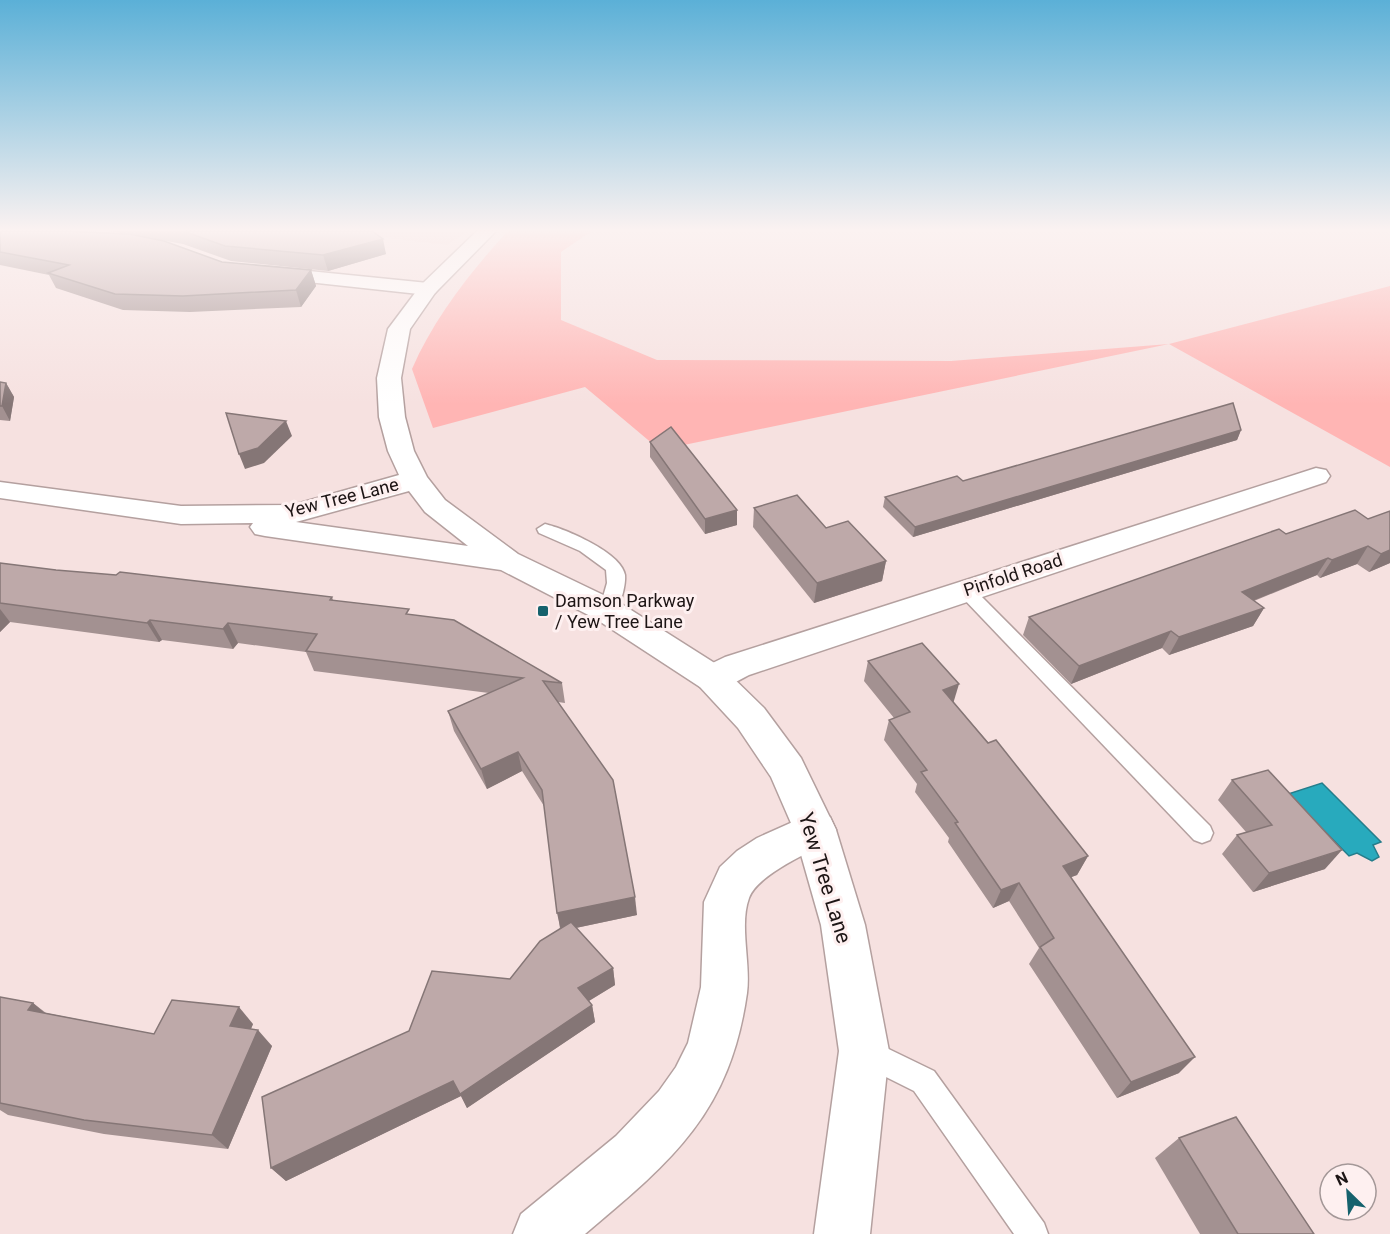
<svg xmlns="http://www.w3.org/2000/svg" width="1390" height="1234" font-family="Roboto,sans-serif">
<rect width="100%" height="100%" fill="#f6e1e0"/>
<path fill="#f2d3d2" d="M330 231H469L447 245Z"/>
<path fill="#ffb5b4" d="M508 231H592L561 252V320L657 360 951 361 1169 344 1390 286V467L1169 344 660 450 585 387 433 428 412 369C434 318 471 271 508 231Z"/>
<path fill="#28aabd" stroke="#257d8b" stroke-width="1.5" d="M1322 783 1381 842 1373 845 1379 857 1372 861 1357 853 1349 856 1288 794Z"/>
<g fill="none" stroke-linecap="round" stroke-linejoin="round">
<defs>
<g id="lane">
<path d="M545 524C565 529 621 552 625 575 626 586 620 606 614 615L608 617 602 615 599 611 607 583 606 570 580 551 539 533 537 529Z"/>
<path d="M966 585 972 587 1210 826 1213 833 1210 840 1202 843 1194 840 960 595 957 591 960 587Z"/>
<path d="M868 1039 934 1071 1044 1223 1048 1234H1014L914 1091 858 1063 854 1053 858 1043Z"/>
</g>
<g id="street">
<path d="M269 267 428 283 435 285 438 289 435 293 428 295 262 277 259 273 262 269Z"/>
<path d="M1316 468 1326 470 1330 476 1326 482 749 675C732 684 719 693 700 687L694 678 700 669 725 657Z"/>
<path d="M815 812 830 817 836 830C834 833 832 840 830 842 825 847 815 849 809 852 791 861 756 879 749 898 739 925 751 964 747 993 730 1113 672 1161 585 1234H513L521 1214 616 1136 659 1091 676 1067 688 1043 701 987 704 902 720 867 737 851 757 838Z"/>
</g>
<path id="secondary" d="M477 231H496L435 293 410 329 401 378 405 417 414 451 427 477 445 500 518 554 620 603 724 669 764 708 801 758 836 830 865 925 889 1051 870 1234H814L839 1051 821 925 794 830 771 777 738 728 700 687 596 619 501 570 265 536 255 534 250 527 253 523 181 524 0 498V482L181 506 293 505 399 475 388 451 379 417 377 378 388 329 421 285ZM409 491 425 512 468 546 296 522Z"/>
</defs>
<use href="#lane" stroke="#b4a09f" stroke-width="3"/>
<use href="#street" stroke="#b4a09f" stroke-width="3"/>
<use href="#secondary" stroke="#b4a09f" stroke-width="3"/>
<use href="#lane" fill="#fff" fill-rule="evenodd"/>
<use href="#street" fill="#fff" fill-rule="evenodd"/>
<use href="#secondary" fill="#fff" fill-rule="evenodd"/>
</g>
<g fill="#a39191">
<path d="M0 231 222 262 311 270 316 286 301 307 190 312 123 310 56 288 49 275 0 265Z"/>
<path d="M103 231H372L386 254 328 271 231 261 183 244 116 232Z"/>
<path d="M0 382 6 383 14 397 10 421 0 420Z"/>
<path d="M1241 430 1237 440 913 537 883 507 885 497 963 481Z"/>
<path d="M650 442 737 525 705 534 650 457Z"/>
<path d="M754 508 826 528 886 561 882 581 814 603 753 527Z"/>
<path d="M1390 511V563L1369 572 1357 564 1320 578 1317 575 1254 601 1264 608 1253 626 1169 655 1162 648 1071 684 1023 635 1029 617 1286 534 1368 519Z"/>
<path d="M0 563 56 570 332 597 333 600 411 615 562 683 565 703 558 702 637 915 576 928 613 968 615 985 589 1001 592 1005 595 1022 467 1108 461 1096 286 1181 271 1168 409 1031 510 979 560 929 544 806 522 771 487 789 454 731 448 711 489 693 314 671 306 652 238 643 233 649 162 640 159 642 10 622 0 632Z"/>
<path d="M868 661 953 702 1088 856 1077 875 1071 877 1179 1073 1117 1098 1029 964 1039 948 1009 901 993 908 948 842 949 838 915 792 917 784 884 740 889 720 894 718 864 681Z"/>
<path d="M1232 780 1325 869 1253 892 1222 854 1237 835 1246 832 1218 800Z"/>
<path d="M33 1003 46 1013 154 1034 253 1024 251 1029 272 1046 228 1149 104 1134 8 1115 0 1110V1103Z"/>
<path d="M1179 1138 1314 1234H1200L1155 1158Z"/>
</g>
<g fill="#857676">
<path d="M383 239 386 254 328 271 323 255Z"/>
<path d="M311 270 316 286 301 307 296 290Z"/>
<path d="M6 383 14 397 10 421 2 406Z"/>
<path d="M286 421 292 436 264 463 245 469 239 454Z"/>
<path d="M1241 430 1237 440 913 537 915 527Z"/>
<path d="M737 510V525L705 534V519Z"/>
<path d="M1368 546 1357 564 1320 578 1332 560Z"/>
<path d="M1390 550V563L1369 572 1381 554Z"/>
<path d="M1328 558 1317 575 1232 609 1242 592Z"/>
<path d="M886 561 882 581 814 603 817 583Z"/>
<path d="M1264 608 1253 626 1169 655 1179 637Z"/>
<path d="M0 609 10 622 0 632Z"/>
<path d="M150 620 162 640 159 642 147 623Z"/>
<path d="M228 623 238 643 233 649 223 629Z"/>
<path d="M1171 631 1162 648 1071 684 1079 666Z"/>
<path d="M959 684 953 704 943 690Z"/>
<path d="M518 752 522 771 487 789 481 769Z"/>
<path d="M1342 850 1325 869 1253 892 1269 873Z"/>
<path d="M1088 856 1077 875 1053 884 1063 866Z"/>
<path d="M1019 883 1009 901 993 908 1001 890Z"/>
<path d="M635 897 637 915 561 931 557 913Z"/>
<path d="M613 968 615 985 582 1005 578 988Z"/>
<path d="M33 1003 53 1020 28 1010Z"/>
<path d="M592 1005 595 1022 467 1108 461 1096 286 1181 271 1168Z"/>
<path d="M239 1007 253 1024 245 1042 230 1026Z"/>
<path d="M258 1030 272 1046 228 1149 212 1135Z"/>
<path d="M1195 1057 1179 1073 1117 1098 1131 1082Z"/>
</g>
<g fill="#bea9a9" stroke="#857676" stroke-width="1.5">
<path d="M0 231H67L129 234 164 241 222 262 311 270 296 290 183 296 115 294 48 273 69 265 0 252Z"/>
<path d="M183 231H372L383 239 323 255 225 246Z"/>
<path d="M0 382 6 383 2 406H0Z"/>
<path d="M1233 403 1241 430 915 527 885 497 957 476 963 481Z"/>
<path d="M226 413 286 421 258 448 239 454Z"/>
<path d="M671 427 737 510 705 519 650 442Z"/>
<path d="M797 495 826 528 848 521 886 561 817 583 754 508Z"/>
<path d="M1355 510 1368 519 1390 511V550L1381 554 1368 546 1332 560 1328 558 1242 592 1264 608 1179 637 1171 631 1079 666 1029 617 1279 529 1286 534Z"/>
<path d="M0 563 56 570 116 575 120 572 332 597 330 600 409 609 406 614 454 620 562 683 543 681 613 780 635 897 557 913 542 790 518 752 481 769 448 711 523 678 306 651 317 634 228 623 223 629 150 620 147 623 0 603Z"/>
<path d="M922 643 959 684 943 690 988 743 996 740 1088 856 1063 866 1195 1057 1131 1082 1040 947 1054 938 1019 883 1001 890 955 823 958 822 921 772 927 770 889 720 910 712 868 661Z"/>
<path d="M1268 770 1342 850 1269 873 1237 835 1272 825 1232 780Z"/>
<path d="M571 922 613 968 578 988 592 1005 460 1094 453 1081 271 1168 262 1097 409 1031 432 971 510 979 540 941Z"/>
<path d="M0 997 33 1003 28 1010 154 1034 172 1000 239 1007 230 1026 258 1030 212 1135 84 1120 0 1103Z"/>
<path d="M1236 1117 1314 1234H1238L1179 1138Z"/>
</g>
<linearGradient id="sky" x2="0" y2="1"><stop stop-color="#5bb0d7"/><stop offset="0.57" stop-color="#fbf2f1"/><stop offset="1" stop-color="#fbf2f1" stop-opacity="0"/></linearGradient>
<rect width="1390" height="404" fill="url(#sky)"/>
<rect fill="#16626d" stroke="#fef0f0" stroke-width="2" x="537" y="605" width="12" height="12" rx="3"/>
<g text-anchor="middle" stroke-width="6" stroke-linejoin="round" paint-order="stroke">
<g font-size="18" fill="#1d1515" stroke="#fef0f0">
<text transform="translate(342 498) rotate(-14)" y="6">Yew Tree Lane</text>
<text transform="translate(1013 575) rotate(-18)" y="6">Pinfold Road</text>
</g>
<g font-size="18" fill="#1d1515" stroke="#fef0f0" text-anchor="start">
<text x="555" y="607">Damson Parkway<tspan x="555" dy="21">/ Yew Tree Lane</tspan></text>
</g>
<g font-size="21" fill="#1d1515" stroke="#fef0f0">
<text transform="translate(825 878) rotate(73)" y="7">Yew Tree Lane</text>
</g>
</g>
<g transform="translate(1348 1192) rotate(335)"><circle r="28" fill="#fef0f0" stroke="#a49898" stroke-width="1.5"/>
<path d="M0-4.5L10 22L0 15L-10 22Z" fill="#16626d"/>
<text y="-9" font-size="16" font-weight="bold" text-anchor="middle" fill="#1d1515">N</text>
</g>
</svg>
